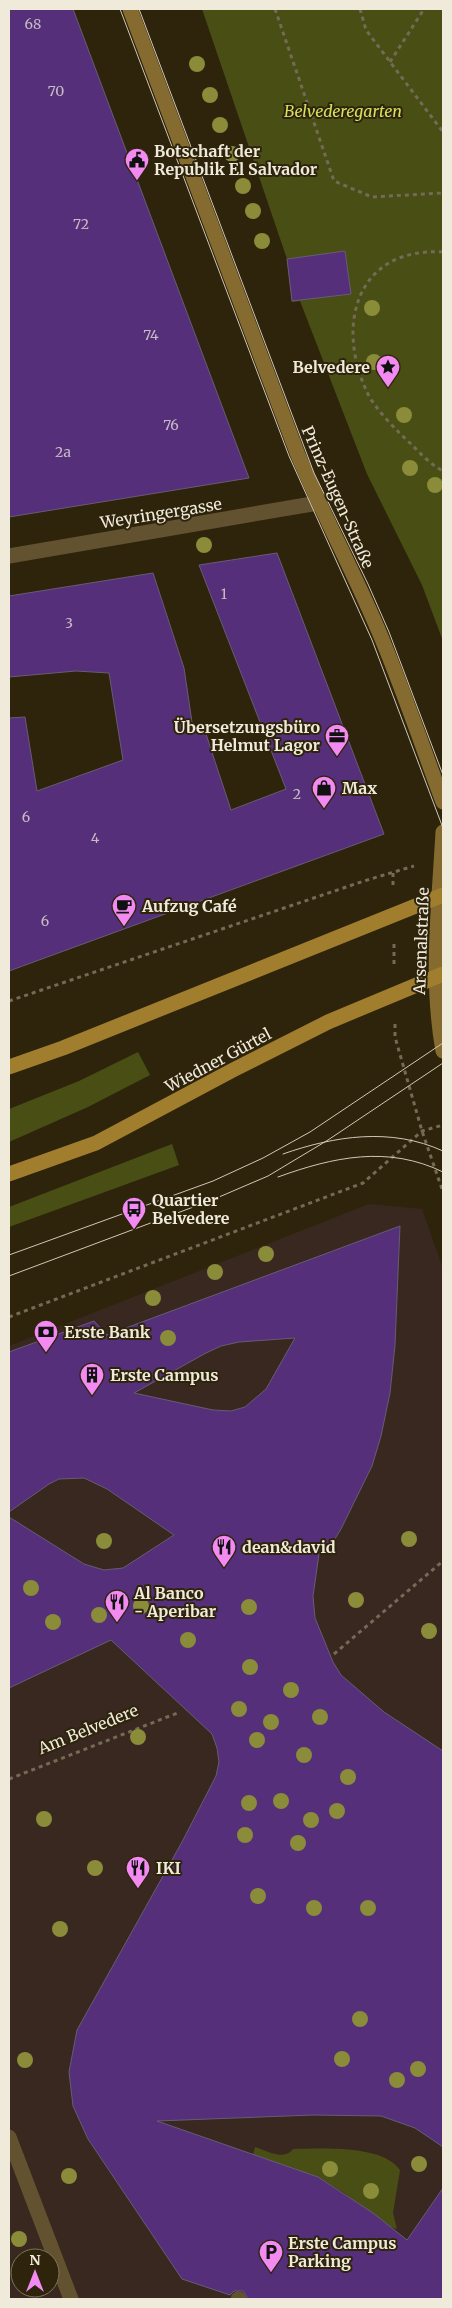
<svg xmlns="http://www.w3.org/2000/svg" width="452" height="2308" font-family="Merriweather,serif">
<rect width="100%" height="100%" fill="#2e240c"/>
<path fill="#39281f" fill-rule="evenodd" d="M369 1204 422 1209 443 1269V2299H9V1346ZM20 2258H50V2288H20Z"/>
<g fill="#494e15">
<path d="M202 9H443V641L422 585 367 474 300 301 292 302 287 259Z"/>
<path d="M138 1052 150 1075 88 1107 9 1142V1109L79 1081Z"/>
<path d="M172 1144 179 1165 9 1227V1207Z"/>
<path d="M255 2147C267 2151 284 2161 293 2149 322 2149 381 2144 400 2170L393 2213 397 2229 388 2226 344 2193 318 2177 252 2158Z"/>
</g>
<g fill="#552f7a" stroke="#675c74" fill-rule="evenodd">
<path d="M9 9H73L249 478 9 517Z"/>
<path d="M345 251 351 294 292 301 287 259Z"/>
<path d="M277 553 384 834 9 971V718L25 717 37 791 123 760 109 673 76 671 9 677V596L153 573 184 668 193 729 204 728 231 810 286 789 199 565Z"/>
<path d="M400 1226 395 1345 390 1393 381 1436 372 1466 341 1529 333 1542 319 1554 313 1596 315 1618 333 1662 341 1675 384 1712 443 1751V2147L415 2128 381 2116 313 2115 157 2121 318 2177 373 2213 407 2240 443 2188V2299H248L243 2291H234L230 2295 182 2279 88 2139 73 2106 69 2072 77 2030 182 1842 216 1776 219 1762 217 1748 212 1734 111 1640 9 1688V1517L84 1564 104 1570 123 1568 174 1535 107 1489 84 1478 59 1479 49 1484 9 1512V1352L94 1321 107 1335ZM295 1338 266 1389 245 1407 231 1411 213 1410 134 1393 206 1353 221 1346 239 1342Z"/>
</g>
<g fill="none" stroke-linecap="round" stroke-linejoin="round">
<g stroke="#746b57" stroke-width="3" stroke-dasharray="4 4" stroke-linecap="butt">
<path d="M275 9 334 181 372 197 443 193"/>
<path d="M360 9 366 30 443 132"/>
<path d="M390 62 424 9"/>
<path d="M443 252C357 247 335 324 367 392 374 408 399 433 411 444 421 454 431 465 443 471"/>
<path d="M393 873V887"/>
<path d="M394 944V965"/>
<path d="M9 1001 364 881 414 866"/>
<path d="M395 1024V1037L422 1131 443 1192"/>
<path d="M9 1317 363 1183 422 1131 443 1125"/>
<path d="M334 1654 443 1561"/>
<path d="M9 1779 180 1712"/>
</g>
<path stroke="#63522f" stroke-width="15" d="M238 2299H239"/>
<g stroke="#63522f" stroke-width="15">
<path d="M9 556 318 503"/>
<path d="M9 2137 71 2299"/>
</g>
<g stroke="#866b30" stroke-width="15">
<path d="M130 9 298 455C324 517 356 576 382 639 404 692 423 748 443 802"/>
<path d="M443 832C439 905 430 979 443 1051"/>
</g>
<g stroke="#a07e2e" stroke-width="15">
<path d="M9 1067 63 1048 443 895"/>
<path d="M9 1174 96 1143 233 1070 328 1022 443 974"/>
</g>
<g stroke="#cfc8b7" stroke-width="1">
<path d="M120 9 289 456 372 640 443 828"/>
<path d="M139 9 314 473 368 584 389 632 443 775"/>
<path d="M283 1154C334 1136 391 1127 443 1151"/>
<path d="M278 1177C333 1157 388 1145 443 1172"/>
<path d="M9 1255 213 1181 263 1158 310 1132 443 1043"/>
<path d="M9 1276 212 1200 268 1176 328 1140 443 1063"/>
</g>
</g>
<g fill="#8a8c39">
<circle cx="197" cy="64" r="8"/>
<circle cx="210" cy="95" r="8"/>
<circle cx="220" cy="125" r="8"/>
<circle cx="232" cy="154" r="8"/>
<circle cx="243" cy="186" r="8"/>
<circle cx="253" cy="211" r="8"/>
<circle cx="262" cy="241" r="8"/>
<circle cx="372" cy="308" r="8"/>
<circle cx="374" cy="362" r="8"/>
<circle cx="404" cy="415" r="8"/>
<circle cx="410" cy="468" r="8"/>
<circle cx="435" cy="485" r="8"/>
<circle cx="204" cy="545" r="8"/>
<circle cx="266" cy="1254" r="8"/>
<circle cx="215" cy="1272" r="8"/>
<circle cx="153" cy="1298" r="8"/>
<circle cx="168" cy="1338" r="8"/>
<circle cx="409" cy="1539" r="8"/>
<circle cx="104" cy="1541" r="8"/>
<circle cx="31" cy="1588" r="8"/>
<circle cx="356" cy="1600" r="8"/>
<circle cx="141" cy="1606" r="8"/>
<circle cx="249" cy="1607" r="8"/>
<circle cx="99" cy="1615" r="8"/>
<circle cx="53" cy="1622" r="8"/>
<circle cx="429" cy="1631" r="8"/>
<circle cx="188" cy="1640" r="8"/>
<circle cx="250" cy="1667" r="8"/>
<circle cx="291" cy="1690" r="8"/>
<circle cx="239" cy="1709" r="8"/>
<circle cx="320" cy="1717" r="8"/>
<circle cx="271" cy="1722" r="8"/>
<circle cx="138" cy="1737" r="8"/>
<circle cx="257" cy="1740" r="8"/>
<circle cx="304" cy="1755" r="8"/>
<circle cx="348" cy="1777" r="8"/>
<circle cx="281" cy="1801" r="8"/>
<circle cx="249" cy="1803" r="8"/>
<circle cx="337" cy="1811" r="8"/>
<circle cx="44" cy="1819" r="8"/>
<circle cx="311" cy="1820" r="8"/>
<circle cx="245" cy="1835" r="8"/>
<circle cx="298" cy="1843" r="8"/>
<circle cx="95" cy="1868" r="8"/>
<circle cx="258" cy="1896" r="8"/>
<circle cx="314" cy="1908" r="8"/>
<circle cx="368" cy="1908" r="8"/>
<circle cx="60" cy="1929" r="8"/>
<circle cx="360" cy="2019" r="8"/>
<circle cx="342" cy="2059" r="8"/>
<circle cx="25" cy="2060" r="8"/>
<circle cx="418" cy="2069" r="8"/>
<circle cx="397" cy="2080" r="8"/>
<circle cx="419" cy="2164" r="8"/>
<circle cx="330" cy="2169" r="8"/>
<circle cx="69" cy="2176" r="8"/>
<circle cx="371" cy="2191" r="8"/>
<circle cx="19" cy="2239" r="8"/>
</g>
<defs>
<symbol id="civic-pin" viewBox="-11 -11 22 30"><path d="M0 17L-7.5 6A9.5 9.5 0 1 1 7.5 6Z" fill="#f28af2" stroke="#2e240c"/><path d="M-.6-6.5H3V-4.5H.6V-3L4-1V1h2V6H-6V1h2V-1L-.6-3ZM-1.2 2.5V6h2.4V2.5Z" fill="#111"/></symbol>
<symbol id="sight-pin" viewBox="-11 -11 22 30"><path d="M0 17L-7.5 6A9.5 9.5 0 1 1 7.5 6Z" fill="#f28af2" stroke="#2e240c"/><path d="M0-6L1.8-2.2L6-1.7L2.9 1.2L3.7 5.4L0 3.3L-3.7 5.4L-2.9 1.2L-6-1.7L-1.8-2.2Z" fill="#111"/></symbol>
<symbol id="office-pin" viewBox="-11 -11 22 30"><path d="M0 17L-7.5 6A9.5 9.5 0 1 1 7.5 6Z" fill="#f28af2" stroke="#2e240c"/><path d="M-6-3h4V-5.5h4V-3h4V5H-6ZM-1-4.5V-3h2v-1.5ZM-6 0V1H6V0Z" fill="#111"/></symbol>
<symbol id="shop-pin" viewBox="-11 -11 22 30"><path d="M0 17L-7.5 6A9.5 9.5 0 1 1 7.5 6Z" fill="#f28af2" stroke="#2e240c"/><path d="M-5-2.5h2.3a2.7 3.5 0 0 1 5.4 0H5L5.5 6h-11ZM-1.5-2.5h3a1.5 2.3 0 0 0-3 0Z" fill="#111"/></symbol>
<symbol id="cafe-pin" viewBox="-11 -11 22 30"><path d="M0 17L-7.5 6A9.5 9.5 0 1 1 7.5 6Z" fill="#f28af2" stroke="#2e240c"/><path d="M-5.5-4.5H6V0H3Q3 3.5 0 3.5H-2.5Q-5.5 3.5-5.5 0ZM3-3.2v2h1.7v-2ZM-6 4.5H4V6H-6Z" fill="#111"/></symbol>
<symbol id="bus-pin" viewBox="-11 -11 22 30"><path d="M0 17L-7.5 6A9.5 9.5 0 1 1 7.5 6Z" fill="#f28af2" stroke="#2e240c"/><path d="M-5-6H5V4H4V6H2V4H-2V6H-4V4H-5ZM-3.5-4V0h7V-4ZM-3.5 1.2v1.5H-2V1.2ZM2 1.2v1.5H3.5V1.2Z" fill="#111"/></symbol>
<symbol id="bank-pin" viewBox="-11 -11 22 30"><path d="M0 17L-7.5 6A9.5 9.5 0 1 1 7.5 6Z" fill="#f28af2" stroke="#2e240c"/><path d="M-6-4H6V4H-6ZM0-2.3a2.3 2.3 0 1 0 0 4.6a2.3 2.3 0 1 0 0-4.6Z" fill="#111"/></symbol>
<symbol id="building-pin" viewBox="-11 -11 22 30"><path d="M0 17L-7.5 6A9.5 9.5 0 1 1 7.5 6Z" fill="#f28af2" stroke="#2e240c"/><path d="M-4-6H4V6H1V3H-1V6H-4ZM-2.5-4.3h1.7v1.8h-1.7ZM.8-4.3h1.7v1.8H.8ZM-2.5-1h1.7V.8h-1.7ZM.8-1h1.7V.8H.8Z" fill="#111"/></symbol>
<symbol id="restaurant-pin" viewBox="-11 -11 22 30"><path d="M0 17L-7.5 6A9.5 9.5 0 1 1 7.5 6Z" fill="#f28af2" stroke="#2e240c"/><path d="M-5-6h1v4h1v-4h1v4h1v-4h1v5L-1.5 .5V6h-2V.5L-5-1ZM5-6V6H3V1.5H1.5Q1.5-4 5-6Z" fill="#111"/></symbol>
<symbol id="parking-pin" viewBox="-11 -11 22 30"><path d="M0 17L-7.5 6A9.5 9.5 0 1 1 7.5 6Z" fill="#f28af2" stroke="#2e240c"/><path d="M-3.5-5.5H1a3.5 3.5 0 0 1 0 7H-1V5.5H-3.5ZM-1-3.4V-.6H.8a1.4 1.4 0 0 0 0-2.8Z" fill="#111"/></symbol>
</defs>
<g fill-rule="evenodd">
<use href="#civic-pin" x="123" y="146" width="28" height="38"/>
<use href="#sight-pin" x="374" y="353" width="28" height="38"/>
<use href="#office-pin" x="323" y="722" width="28" height="38"/>
<use href="#shop-pin" x="310" y="774" width="28" height="38"/>
<use href="#cafe-pin" x="110" y="892" width="28" height="38"/>
<use href="#bus-pin" x="120" y="1195" width="28" height="38"/>
<use href="#bank-pin" x="32" y="1318" width="28" height="38"/>
<use href="#building-pin" x="78" y="1361" width="28" height="38"/>
<use href="#restaurant-pin" x="210" y="1533" width="28" height="38"/>
<use href="#restaurant-pin" x="103" y="1588" width="28" height="38"/>
<use href="#restaurant-pin" x="124" y="1854" width="28" height="38"/>
<use href="#parking-pin" x="257" y="2238" width="28" height="38"/>
</g>
<g text-anchor="middle" stroke-width="4" stroke-linejoin="round" paint-order="stroke">
<g font-size="14" fill="#c9bbc3">
<text x="33" y="29">68</text>
<text x="56" y="96">70</text>
<text x="81" y="229">72</text>
<text x="151" y="340">74</text>
<text x="171" y="430">76</text>
<text x="63" y="457">2a</text>
<text x="224" y="599">1</text>
<text x="69" y="628">3</text>
<text x="297" y="799">2</text>
<text x="26" y="822">6</text>
<text x="95" y="843">4</text>
<text x="45" y="926">6</text>
</g>
<g font-size="16" font-style="italic" fill="#d6e15e" stroke="#2e240c">
<text x="343" y="117">Belvederegarten</text>
</g>
<g font-size="16" font-weight="bold" fill="#f0eadb" stroke="#2e240c" text-anchor="start">
<text x="154" y="157">Botschaft der<tspan x="154" dy="18">Republik El Salvador</tspan></text>
<text x="370" y="373" text-anchor="end">Belvedere</text>
<text x="320" y="733" text-anchor="end">Übersetzungsbüro<tspan x="320" dy="18">Helmut Lagor</tspan></text>
<text x="342" y="794">Max</text>
<text x="142" y="912">Aufzug Café</text>
<text x="152" y="1206">Quartier<tspan x="152" dy="18">Belvedere</tspan></text>
<text x="64" y="1338">Erste Bank</text>
<text x="110" y="1381">Erste Campus</text>
<text x="242" y="1553">dean&amp;david</text>
<text x="134" y="1599">Al Banco<tspan x="134" dy="18">- Aperibar</tspan></text>
<text x="156" y="1874">IKI</text>
<text x="288" y="2249">Erste Campus<tspan x="288" dy="18">Parking</tspan></text>
</g>
<g font-size="16" fill="#f0eadb" stroke="#2e240c">
<text transform="translate(338 497) rotate(66)" y="6">Prinz-Eugen-Straße</text>
<text transform="translate(161 513) rotate(-9)" y="6">Weyringergasse</text>
<text transform="translate(421 941) rotate(-88)" y="6">Arsenalstraße</text>
<text transform="translate(218 1060) rotate(-28)" y="6">Wiedner Gürtel</text>
<text transform="translate(88 1729) rotate(-22)" y="6">Am Belvedere</text>
</g>
</g>
<rect width="452" height="2308" fill="none" stroke="#f0eadb" stroke-width="20"/>
<g transform="translate(35 2273)"><circle r="24" fill="#2e240c" stroke="#7c735f"/>
<path d="M0-4L9 19L0 12L-9 19Z" fill="#f28af2"/>
<text y="-8" font-size="14" font-weight="bold" text-anchor="middle" fill="#f0eadb">N</text>
</g>
</svg>
